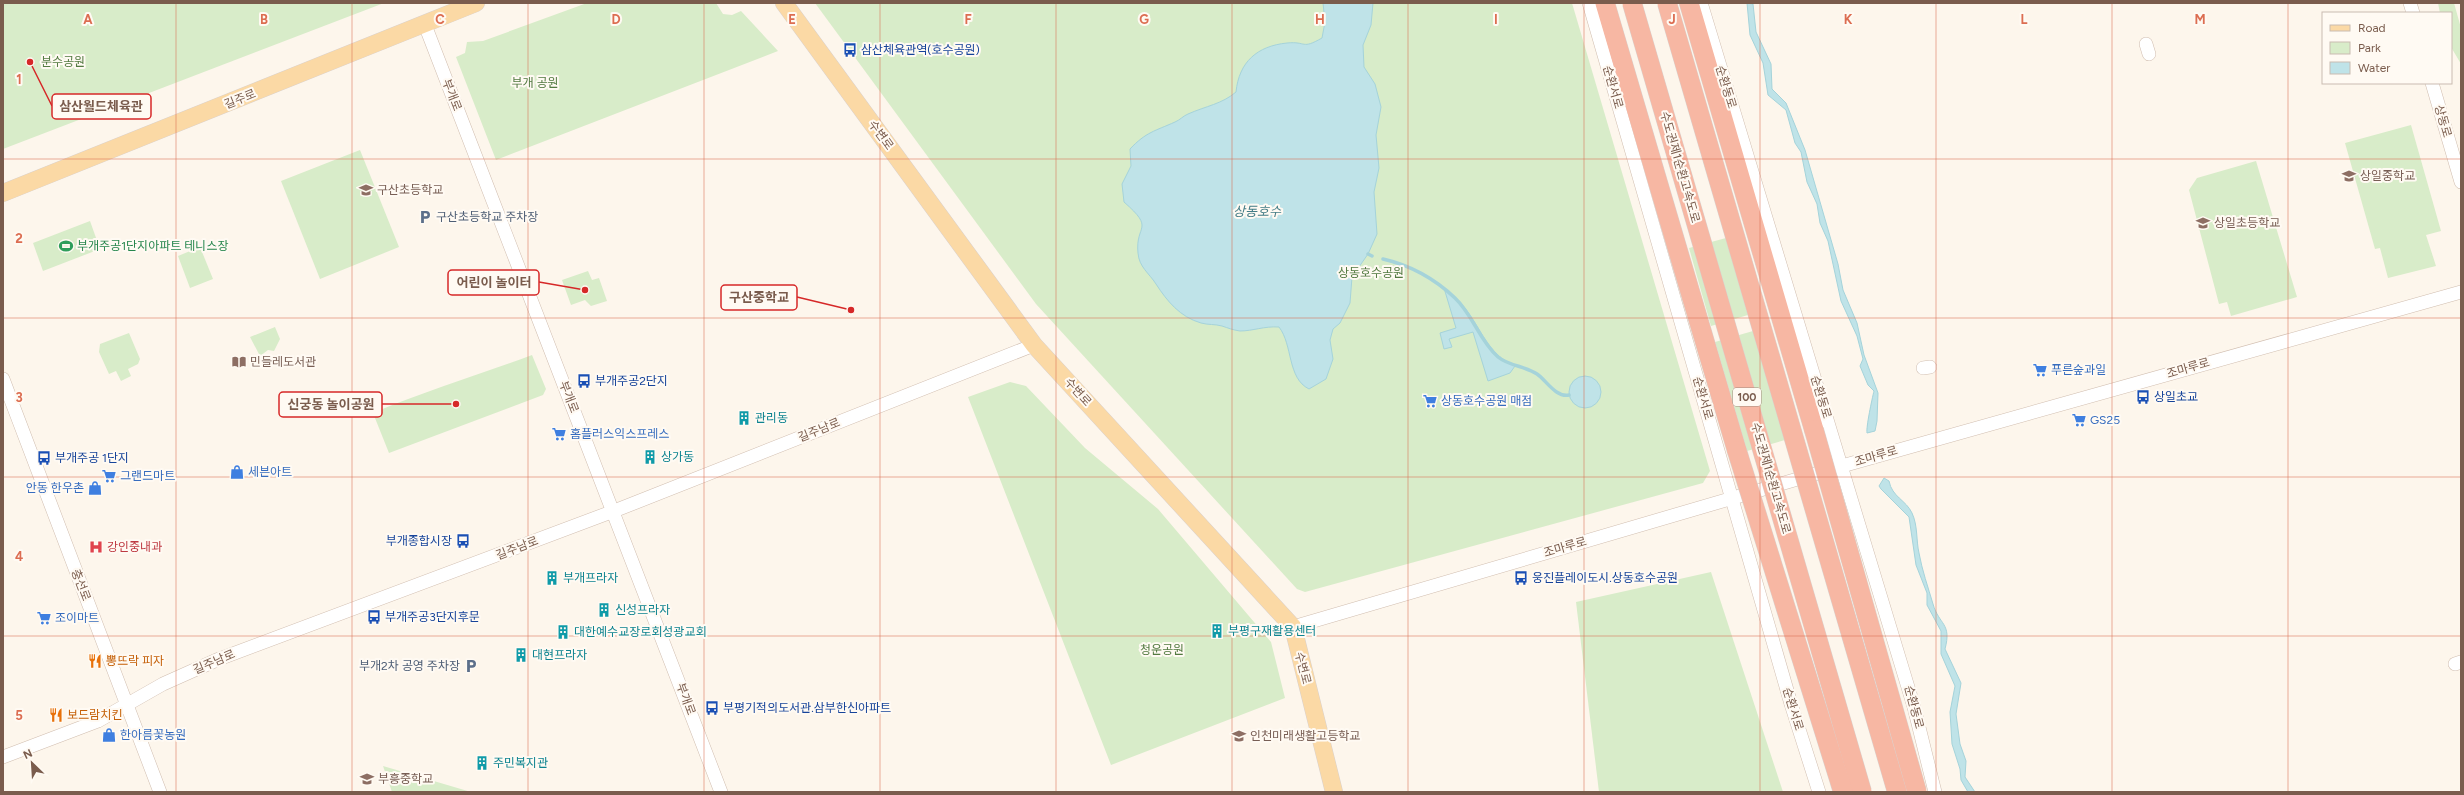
<svg xmlns="http://www.w3.org/2000/svg" width="2464" height="795" font-family="Figtree,'Noto Sans KR',sans-serif">
<rect width="100%" height="100%" fill="#fdf6ec"/>
<g fill="#d8ecc9">
<path d="M3 3H384L3 149Z"/>
<path d="M587 3H716L723 14 732 15 741 11 778 51 496 160 456 57 465 53 467 42 483 41Z"/>
<path d="M815 3H1572L1710 471 1703 483 1305 592 1297 589 1036 304Z"/>
<path d="M2438 3H2454L2461 28V64L2451 47V13H2440Z"/>
<path d="M2411 125 2441 231 2426 235 2436 266 2388 278 2380 248 2375 249 2345 143Z"/>
<path d="M360 150 399 247 320 279 281 181Z"/>
<path d="M2256 161 2297 297 2231 316 2227 302 2219 304 2189 190 2197 178Z"/>
<path d="M90 221 100 249 43 271 33 243Z"/>
<path d="M1726 238 1748 315 1711 326 1689 248Z"/>
<path d="M200 247 213 279 190 288 178 256Z"/>
<path d="M588 271 592 280 599 278 607 301 591 306 585 300 571 305 562 280Z"/>
<path d="M275 327 280 339 274 351 268 350 260 356 250 337Z"/>
<path d="M1753 331 1785 440 1747 451 1715 342Z"/>
<path d="M129 333 140 359 138 364 128 369 131 376 121 381 116 371 109 374 99 352 100 344Z"/>
<path d="M532 355 546 389 543 395 389 453 373 413C425 391 479 375 532 355Z"/>
<path d="M1010 382 1026 386 1085 448 1158 509 1271 642 1285 698 1111 765 968 397Z"/>
<path d="M1711 572 1783 792H1599L1576 602Z"/>
<path d="M383 766 471 792H392Z"/>
</g>
<g fill="#bfe3e8" stroke="#a5d3da">
<path d="M1323 3H1373L1371 25 1363 45 1364 67 1375 84 1381 107 1376 135 1379 168 1374 192 1377 234 1368 254 1352 277 1350 303 1340 323 1333 329 1330 340 1333 359 1326 379 1309 389C1287 378 1293 345 1279 327 1264 326 1253 331 1240 331 1233 330 1228 328 1222 326 1215 324 1208 325 1201 323 1180 317 1167 301 1156 284 1149 273 1139 267 1138 253 1135 224 1156 230 1124 202L1122 184 1131 166 1130 149C1146 132 1155 131 1175 122 1180 120 1183 116 1188 114 1206 106 1222 104 1236 92 1239 62 1257 46 1287 43 1307 41 1301 50 1322 38L1325 22Z"/>
<path d="M1747 3 1753 4 1756 32 1771 64 1772 89 1786 103 1805 150 1838 264 1843 290 1857 323 1864 355 1878 393 1877 421 1875 431 1867 433C1866 427 1872 399 1874 391L1868 385 1860 366 1863 359 1857 336 1841 301 1828 241 1820 223 1817 204 1807 182 1801 152 1795 143 1786 110 1768 95 1763 63 1750 35Z"/>
<path d="M1444 288C1451 294 1458 300 1464 307 1482 329 1487 354 1515 366L1510 373 1488 381 1473 332 1449 339 1452 347 1444 349 1440 333 1456 328Z"/>
<circle cx="1585" cy="392" r="16"/>
<path d="M1884 478 1889 481C1892 497 1906 500 1912 513 1918 526 1916 540 1919 553 1922 570 1928 587 1933 604 1939 625 1952 623 1945 649L1961 683 1956 714 1960 744 1966 761 1965 777 1975 792H1968L1961 780 1960 769 1952 744 1950 712 1955 686 1941 654V631L1927 605V593L1916 565 1909 517 1881 489 1879 486Z"/>
</g>
<g fill="none" stroke-linecap="round" stroke-linejoin="round">
<g stroke="#a5d3da" stroke-width="3.5">
<path d="M1368 254 1372 256"/>
<path d="M1383 259C1409 265 1435 279 1455 298 1473 315 1479 340 1498 357 1509 366 1525 366 1537 374 1546 380 1556 398 1569 395"/>
</g>
<defs>
<g id="minor">
<path d="M1589 3 1791 704 1819 792"/>
<path d="M1701 3 1914 707 1935 792"/>
<path d="M2410 3 2413 13"/>
<path d="M425 25 721 792"/>
<path d="M2146 44 2149 54"/>
<path d="M2432 83 2461 182"/>
<path d="M1923 368 1930 367"/>
<path d="M3 379 160 792"/>
<path d="M1293 627 1842 466 2461 292"/>
<path d="M2455 664 2461 662"/>
<path d="M3 757 98 721 163 684 219 659 614 511 1034 345"/>
</g>
<g id="major">
<path d="M784 3 1034 345 1293 627 1334 792"/>
<path d="M3 193 476 3"/>
</g>
<g id="highway">
<path d="M1605 3 1737 451"/>
<path d="M1689 3 1814 430"/>
</g>
</defs>
<use href="#minor" stroke="#d1beb0" stroke-width="14"/>
<use href="#major" stroke="#dad1cd" stroke-width="18"/>
<use href="#highway" stroke="#dad1cd" stroke-width="20"/>
<use href="#minor" stroke="#fff" stroke-width="13"/>
<use href="#major" stroke="#fbd9a5" stroke-width="17"/>
<use href="#highway" stroke="#f7b7a3" stroke-width="19"/>
<defs>
<g id="highway-bridge">
<path d="M1632 3 1862 792"/>
<path d="M1667 3 1897 792"/>
<path d="M1814 430 1917 792"/>
<path d="M1737 451 1843 792"/>
</g>
</defs>
<use href="#highway-bridge" stroke="#dad1cd" stroke-width="20" stroke-linecap="butt"/>
<use href="#highway-bridge" stroke="#f7b7a3" stroke-width="19"/>
</g>
<path fill="none" stroke="#dc6d51" stroke-width="1" stroke-opacity="0.55" d="M176 3V792M352 3V792M528 3V792M704 3V792M880 3V792M1056 3V792M1232 3V792M1408 3V792M1584 3V792M1760 3V792M1936 3V792M2112 3V792M2288 3V792M3 159H2461M3 318H2461M3 477H2461M3 636H2461"/>
<defs>
<symbol id="bus-bare" viewBox="-9 -9 18 18"><path d="M-5-6H5V4H4V6H2V4H-2V6H-4V4H-5ZM-3.5-4V0h7V-4ZM-3.5 1.2v1.5H-2V1.2ZM2 1.2v1.5H3.5V1.2Z" fill="#1a4fb4" stroke="#fffaf3" stroke-width="2.5" paint-order="stroke"/></symbol>
<symbol id="school-bare" viewBox="-9 -9 18 18"><path d="M0-5L7-2L0 1L-7-2ZM-4 1L0 2.5L4 1V4Q0 6-4 4Z" fill="#8d6e63" stroke="#fffaf3" stroke-width="2.5" paint-order="stroke"/></symbol>
<symbol id="parking-bare" viewBox="-9 -9 18 18"><path d="M-3.5-5.5H1a3.5 3.5 0 0 1 0 7H-1V5.5H-3.5ZM-1-3.4V-.6H.8a1.4 1.4 0 0 0 0-2.8Z" fill="#5c6f8a" stroke="#fffaf3" stroke-width="2.5" paint-order="stroke"/></symbol>
<symbol id="stadium-bare" viewBox="-9 -9 18 18"><path d="M0-5a6.5 5 0 1 0 0 10a6.5 5 0 1 0 0-10ZM-3.5-1.8h7v3.6h-7Z" fill="#2e9e5b" stroke="#fffaf3" stroke-width="2.5" paint-order="stroke"/></symbol>
<symbol id="library-bare" viewBox="-9 -9 18 18"><path d="M-6-4Q-3-5.5-.7-3.5V5Q-3 3-6 4ZM6-4Q3-5.5 .7-3.5V5Q3 3 6 4Z" fill="#8d6e63" stroke="#fffaf3" stroke-width="2.5" paint-order="stroke"/></symbol>
<symbol id="supermarket-bare" viewBox="-9 -9 18 18"><path d="M-6-5.5h2.5l.6 2H6L4.5 2H-2.5L-4.4-4H-6ZM-1.5 3.2a1.3 1.3 0 1 0 .1 0ZM3 3.2a1.3 1.3 0 1 0 .1 0Z" fill="#3f7fe0" stroke="#fffaf3" stroke-width="2.5" paint-order="stroke"/></symbol>
<symbol id="building-bare" viewBox="-9 -9 18 18"><path d="M-4-6H4V6H1V3H-1V6H-4ZM-2.5-4.3h1.7v1.8h-1.7ZM.8-4.3h1.7v1.8H.8ZM-2.5-1h1.7V.8h-1.7ZM.8-1h1.7V.8H.8Z" fill="#0f9aa8" stroke="#fffaf3" stroke-width="2.5" paint-order="stroke"/></symbol>
<symbol id="shop-bare" viewBox="-9 -9 18 18"><path d="M-5-2.5h2.3a2.7 3.5 0 0 1 5.4 0H5L5.5 6h-11ZM-1.5-2.5h3a1.5 2.3 0 0 0-3 0Z" fill="#3f7fe0" stroke="#fffaf3" stroke-width="2.5" paint-order="stroke"/></symbol>
<symbol id="hospital-bare" viewBox="-9 -9 18 18"><path d="M-5-5h3v3.5h4V-5h3V5h-3V1.5h-4V5h-3Z" fill="#e0444e" stroke="#fffaf3" stroke-width="2.5" paint-order="stroke"/></symbol>
<symbol id="restaurant-bare" viewBox="-9 -9 18 18"><path d="M-5-6h1v4h1v-4h1v4h1v-4h1v5L-1.5 .5V6h-2V.5L-5-1ZM5-6V6H3V1.5H1.5Q1.5-4 5-6Z" fill="#e8710a" stroke="#fffaf3" stroke-width="2.5" paint-order="stroke"/></symbol>
</defs>
<g fill-rule="evenodd">
<use href="#bus-bare" x="840" y="40" width="20" height="20"/>
<use href="#school-bare" x="2339" y="166" width="20" height="20"/>
<use href="#school-bare" x="356" y="180" width="20" height="20"/>
<use href="#parking-bare" x="415" y="207" width="20" height="20"/>
<use href="#school-bare" x="2193" y="213" width="20" height="20"/>
<use href="#stadium-bare" x="56" y="236" width="20" height="20"/>
<use href="#library-bare" x="229" y="352" width="20" height="20"/>
<use href="#supermarket-bare" x="2030" y="360" width="20" height="20"/>
<use href="#bus-bare" x="574" y="371" width="20" height="20"/>
<use href="#bus-bare" x="2133" y="387" width="20" height="20"/>
<use href="#supermarket-bare" x="1420" y="391" width="20" height="20"/>
<use href="#building-bare" x="734" y="408" width="20" height="20"/>
<use href="#supermarket-bare" x="2069" y="410" width="20" height="20"/>
<use href="#supermarket-bare" x="549" y="424" width="20" height="20"/>
<use href="#building-bare" x="640" y="447" width="20" height="20"/>
<use href="#bus-bare" x="34" y="448" width="20" height="20"/>
<use href="#shop-bare" x="227" y="462" width="20" height="20"/>
<use href="#supermarket-bare" x="99" y="466" width="20" height="20"/>
<use href="#shop-bare" x="85" y="478" width="20" height="20"/>
<use href="#bus-bare" x="453" y="531" width="20" height="20"/>
<use href="#hospital-bare" x="86" y="537" width="20" height="20"/>
<use href="#building-bare" x="542" y="568" width="20" height="20"/>
<use href="#bus-bare" x="1511" y="568" width="20" height="20"/>
<use href="#building-bare" x="594" y="600" width="20" height="20"/>
<use href="#bus-bare" x="364" y="607" width="20" height="20"/>
<use href="#supermarket-bare" x="34" y="608" width="20" height="20"/>
<use href="#building-bare" x="1207" y="621" width="20" height="20"/>
<use href="#building-bare" x="553" y="622" width="20" height="20"/>
<use href="#building-bare" x="511" y="645" width="20" height="20"/>
<use href="#restaurant-bare" x="85" y="651" width="20" height="20"/>
<use href="#parking-bare" x="461" y="656" width="20" height="20"/>
<use href="#bus-bare" x="702" y="698" width="20" height="20"/>
<use href="#restaurant-bare" x="46" y="705" width="20" height="20"/>
<use href="#shop-bare" x="99" y="725" width="20" height="20"/>
<use href="#school-bare" x="1229" y="726" width="20" height="20"/>
<use href="#building-bare" x="472" y="753" width="20" height="20"/>
<use href="#school-bare" x="357" y="769" width="20" height="20"/>
</g>
<g text-anchor="middle" stroke-width="4" stroke-linejoin="round" paint-order="stroke">
<rect fill="#fffaf3" stroke="#a28b7f" stroke-width="1" x="1733" y="388" width="28" height="18" rx="3"/>
<g font-size="11" font-weight="bold" fill="#7a5c4d">
<text x="1747" y="401">100</text>
</g>
<g font-size="12" fill="#164399" stroke="#fffaf3" text-anchor="start">
<text x="861" y="54">삼산체육관역(호수공원)</text>
<text x="595" y="385">부개주공2단지</text>
<text x="2154" y="401">상일초교</text>
<text x="55" y="462">부개주공 1단지</text>
<text x="452" y="545" text-anchor="end">부개종합시장</text>
<text x="1532" y="582">웅진플레이도시.상동호수공원</text>
<text x="385" y="621">부개주공3단지후문</text>
<text x="723" y="712">부평기적의도서관.삼부한신아파트</text>
</g>
<g font-size="12" fill="#537a41" stroke="#fffaf3">
<text x="63" y="66">분수공원</text>
<text x="535" y="87">부개 공원</text>
<text x="1371" y="277">상동호수공원</text>
<text x="1162" y="654">청운공원</text>
</g>
<g font-size="12" fill="#7a5c4d" stroke="#fffaf3">
<text transform="translate(1613 87) rotate(74)" y="4">순환서로</text>
<text transform="translate(1726 87) rotate(73)" y="4">순환동로</text>
<text transform="translate(452 95) rotate(69)" y="4">부개로</text>
<text transform="translate(240 99) rotate(-22)" y="4">길주로</text>
<text transform="translate(2443 121) rotate(74)" y="4">상동로</text>
<text transform="translate(881 135) rotate(54)" y="4">수변로</text>
<text transform="translate(1680 167) rotate(74)" y="4">수도권제1순환고속도로</text>
<text transform="translate(2188 368) rotate(-16)" y="4">조마루로</text>
<text transform="translate(1078 392) rotate(48)" y="4">수변로</text>
<text transform="translate(569 397) rotate(69)" y="4">부개로</text>
<text transform="translate(1821 397) rotate(73)" y="4">순환동로</text>
<text transform="translate(1703 398) rotate(74)" y="4">순환서로</text>
<text transform="translate(819 430) rotate(-22)" y="4">길주남로</text>
<text transform="translate(1876 456) rotate(-16)" y="4">조마루로</text>
<text transform="translate(1771 478) rotate(74)" y="4">수도권제1순환고속도로</text>
<text transform="translate(1565 547) rotate(-16)" y="4">조마루로</text>
<text transform="translate(517 548) rotate(-21)" y="4">길주남로</text>
<text transform="translate(81 585) rotate(69)" y="4">충선로</text>
<text transform="translate(214 662) rotate(-23)" y="4">길주남로</text>
<text transform="translate(1303 668) rotate(76)" y="4">수변로</text>
<text transform="translate(686 699) rotate(70)" y="4">부개로</text>
<text transform="translate(1914 707) rotate(75)" y="4">순환동로</text>
<text transform="translate(1793 709) rotate(73)" y="4">순환서로</text>
</g>
<g font-size="12" fill="#785e54" stroke="#fffaf3" text-anchor="start">
<text x="2360" y="180">상일중학교</text>
<text x="377" y="194">구산초등학교</text>
<text x="2214" y="227">상일초등학교</text>
<text x="250" y="366">민들레도서관</text>
<text x="1250" y="740">인천미래생활고등학교</text>
<text x="378" y="783">부흥중학교</text>
</g>
<g font-size="12" fill="#4e5e75" stroke="#fffaf3" text-anchor="start">
<text x="436" y="221">구산초등학교 주차장</text>
<text x="460" y="670" text-anchor="end">부개2차 공영 주차장</text>
</g>
<g font-size="12" fill="#27864d" stroke="#fffaf3" text-anchor="start">
<text x="77" y="250">부개주공1단지아파트 테니스장</text>
</g>
<g font-size="12" fill="#366cbe" stroke="#fffaf3" text-anchor="start">
<text x="2051" y="374">푸른숲과일</text>
<text x="1441" y="405">상동호수공원 매점</text>
<text x="2090" y="424">GS25</text>
<text x="570" y="438">홈플러스익스프레스</text>
<text x="248" y="476">세븐아트</text>
<text x="120" y="480">그랜드마트</text>
<text x="84" y="492" text-anchor="end">안동 한우촌</text>
<text x="55" y="622">조이마트</text>
<text x="120" y="739">한아름꽃농원</text>
</g>
<g font-size="12" fill="#0d838f" stroke="#fffaf3" text-anchor="start">
<text x="755" y="422">관리동</text>
<text x="661" y="461">상가동</text>
<text x="563" y="582">부개프라자</text>
<text x="615" y="614">신성프라자</text>
<text x="1228" y="635">부평구재활용센터</text>
<text x="574" y="636">대한예수교장로회성광교회</text>
<text x="532" y="659">대현프라자</text>
<text x="493" y="767">주민복지관</text>
</g>
<g font-size="12" fill="#be3a42" stroke="#fffaf3" text-anchor="start">
<text x="107" y="551">강인중내과</text>
</g>
<g font-size="12" fill="#c56008" stroke="#fffaf3" text-anchor="start">
<text x="106" y="665">뽕뜨락 피자</text>
<text x="67" y="719">보드람치킨</text>
</g>
<g font-size="13" font-style="italic" fill="#437c86" stroke="#fffaf3">
<text x="1257" y="216">상동호수</text>
</g>
</g>
<g font-size="13" text-anchor="middle" font-weight="bold" fill="#dc6d51" stroke="#fffaf3" stroke-width="4" stroke-linejoin="round" paint-order="stroke">
<text x="88" y="24">A</text>
<text x="264" y="24">B</text>
<text x="440" y="24">C</text>
<text x="616" y="24">D</text>
<text x="792" y="24">E</text>
<text x="968" y="24">F</text>
<text x="1144" y="24">G</text>
<text x="1320" y="24">H</text>
<text x="1496" y="24">I</text>
<text x="1672" y="24">J</text>
<text x="1848" y="24">K</text>
<text x="2024" y="24">L</text>
<text x="2200" y="24">M</text>
<text x="19" y="84">1</text>
<text x="19" y="243">2</text>
<text x="19" y="402">3</text>
<text x="19" y="561">4</text>
<text x="19" y="720">5</text>
</g>
<path fill="none" stroke="#d62828" stroke-width="1.5" d="M30 62L52 106M585 290L539 282M851 310L797 297M456 404L382 404"/>
<g fill="#d62828" stroke="#fffaf3" stroke-width="1.5">
<circle cx="30" cy="62" r="4"/>
<circle cx="585" cy="290" r="4"/>
<circle cx="851" cy="310" r="4"/>
<circle cx="456" cy="404" r="4"/>
</g>
<g fill="#fffaf3" stroke="#d62828" stroke-width="1.5">
<rect x="52" y="94" width="99" height="25" rx="4"/>
<rect x="448" y="270" width="91" height="25" rx="4"/>
<rect x="721" y="285" width="76" height="25" rx="4"/>
<rect x="279" y="392" width="103" height="25" rx="4"/>
</g>
<g font-size="13" text-anchor="middle" font-weight="bold" fill="#7a5c4d">
<text x="101" y="111">삼산월드체육관</text>
<text x="494" y="287">어린이 놀이터</text>
<text x="759" y="302">구산중학교</text>
<text x="331" y="409">신궁동 놀이공원</text>
</g>
<rect width="2464" height="795" fill="none" stroke="#7a5c4d" stroke-width="8"/>
<rect x="2322" y="12" width="130" height="72" fill="#fffaf3" stroke="#cabbb1"/>
<rect x="2330" y="25" width="20" height="6" fill="#fbd9a5" stroke="#cabbb1"/>
<text x="2358" y="32" font-size="12" fill="#7a5c4d">Road</text>
<rect x="2330" y="42" width="20" height="12" fill="#d8ecc9" stroke="#cabbb1"/>
<text x="2358" y="52" font-size="12" fill="#7a5c4d">Park</text>
<rect x="2330" y="62" width="20" height="12" fill="#bfe3e8" stroke="#cabbb1"/>
<text x="2358" y="72" font-size="12" fill="#7a5c4d">Water</text>
<g transform="translate(32 763) rotate(335)" stroke="#fffaf3" stroke-width="3" paint-order="stroke">
<path d="M0-3L7 15L0 10L-7 15Z" fill="#7a5c4d"/>
<text y="-6" font-size="11" font-weight="bold" text-anchor="middle" fill="#7a5c4d">N</text>
</g>
</svg>
